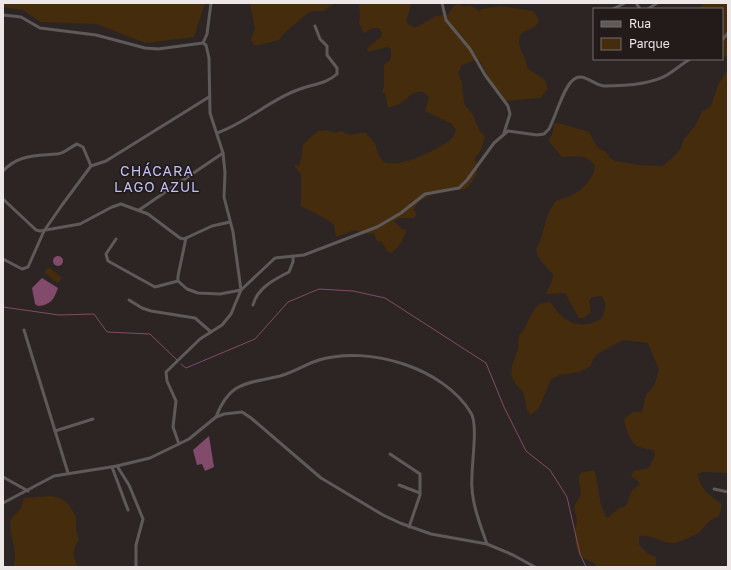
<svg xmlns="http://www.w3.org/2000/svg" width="731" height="570" font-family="'Golos Text',sans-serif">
<rect width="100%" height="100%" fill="#2c2524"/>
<g fill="#452c0d">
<path d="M3 3H205L194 37 146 43 96 24 41 22 23 10 3 7Z"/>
<path d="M250 3H335L324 11H312L308 13 284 33 279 40 258 45H254L251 40 255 29Z"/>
<path d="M359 3H412L407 18V23L415 28 436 16 447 15 455 5 459 4 464 7C471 4 474 7 479 12L481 9 501 6 533 11 539 20C537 32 519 27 519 41 519 51 527 58 527 68L545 80 548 89 540 98 504 101 496 92 480 61 475 60 462 65 458 73 462 83 464 104 473 115 479 130 485 136 481 150 474 159C478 165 479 167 476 175 473 180 470 187 465 189 460 191 457 189 452 189 443 189 415 199 414 210L417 214 414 218H400L394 221 402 229 406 230C405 238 398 249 391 253L387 251 382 242 377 241 374 233 368 234 355 230 336 237 334 225 330 221 301 206V175L293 164 299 166 302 155 303 144 318 131 327 130 334 133 341 131 350 135 365 132C368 137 372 139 375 144 377 149 378 157 383 161 397 170 434 151 447 142 452 139 454 135 456 130L452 124 425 111 429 97C420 85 411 95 402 102 399 105 394 105 390 108L388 107 385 93 382 92 384 86V65L391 59V49L387 47 368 52 367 48 381 37 382 33 379 28H373L364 33 359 23 360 18Z"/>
<path d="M704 3H728V58L724 55 722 42V9H698Z"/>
<path d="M728 69V473L703 472 698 474C699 488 711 497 722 504L719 516C705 521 707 527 698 533 694 536 679 542 675 543 661 544 653 534 639 536V545L647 553 656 557V567H596V564L580 556 576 546 575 533 577 521 574 507 581 494C580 480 572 470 595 471L601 505 606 517 610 516 619 508 624 507 627 504 632 490 640 485 638 481 631 476 634 471 649 468 655 455 654 451C649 448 644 449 639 447 631 445 625 426 624 419L633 412H642L646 395 654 386 659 370 648 343 623 340 596 355 590 366 585 369 579 372 560 375 551 379 539 408 531 415 527 411 523 391 517 386 511 376 512 366 518 349 519 335C532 324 528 303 550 302 563 322 580 332 602 318 606 310 607 302 601 296L592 297 589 301 591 312 584 318H579L565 293C558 292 553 295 547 294L546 292 551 284 553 275C547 266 538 261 536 249 545 235 544 214 556 201 559 199 564 198 568 197 581 191 593 181 595 166 587 154 576 156 562 157L548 140 552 135 554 123 562 124 589 132C594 140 595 149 605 151L611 159 616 161 638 165 663 166 680 150 684 139 695 126 702 112 711 106 718 85Z"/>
<path d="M49 267 62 278 57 283 44 272Z"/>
<path d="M51 496C59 497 67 501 71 508 73 511 73 513 76 516V531L79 539C73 547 71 559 79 567H13C20 550 7 536 11 519L21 508 24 498Z"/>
</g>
<g fill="#824b6b">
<circle cx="58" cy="261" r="5"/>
<path d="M42 278 58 288C54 299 51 305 38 306L35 304 32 288Z"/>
<path d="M209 436 214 467 205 471 202 464 197 465 193 450Z"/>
</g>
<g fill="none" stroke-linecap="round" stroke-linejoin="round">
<g stroke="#824b6b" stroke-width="1">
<path d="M3 307 59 315 94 314 107 332 150 334 177 360"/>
<path d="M181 364 186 368 255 339 288 302 319 289 353 291 385 298 486 363 504 407 526 451 550 470 567 497 580 554 586 567"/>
</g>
<g stroke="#5e5a59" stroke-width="3">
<path d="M442 3 446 20 470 49 485 75 508 106 510 114 504 133"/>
<path d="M636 3 640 9"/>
<path d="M613 9 625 3"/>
<path d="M648 9 657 3"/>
<path d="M3 15 21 17 40 28 96 35 145 48 158 49 203 43"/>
<path d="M722 40 728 33"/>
<path d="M217 133C247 123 270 99 300 89 313 84 326 84 337 74V68L327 55V46L320 39 315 26"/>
<path d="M3 171C19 154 36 156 57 154 64 154 70 147 77 144L83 147 91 166"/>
<path d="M3 199 36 230 40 231 80 224 112 207 121 204 148 214 180 238 184 239 212 226 230 222"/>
<path d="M139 210 223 153"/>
<path d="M186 238 178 276V281L187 289 198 293 220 294 241 290 275 258 304 255 377 227 401 213 425 194 459 188 467 180 494 143 508 131 537 135 544 134 549 129C556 116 563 88 573 80 583 71 593 85 604 86 623 86 650 85 667 75 675 70 682 64 690 59"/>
<path d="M116 239 106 254 108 261 155 287 178 281"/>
<path d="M3 259 22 269 28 267 44 231 62 205 91 166 106 161 209 97"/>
<path d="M129 300 142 308 151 311 195 318 211 332"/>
<path d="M253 305C257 288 275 279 289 272L293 262V256"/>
<path d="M24 330 68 473"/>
<path d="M216 417C230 380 248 384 280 376 294 372 306 364 319 360 369 345 444 368 471 413 479 426 470 471 472 488 473 507 481 527 487 544"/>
<path d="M55 431 93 419"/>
<path d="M179 444 173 427 176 401 167 381 166 372 200 339 222 325 231 314 241 290 233 232 224 197 225 173 223 153 210 113 209 58 206 45 203 43 207 34 211 3"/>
<path d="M390 454 420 474V495L409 527"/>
<path d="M117 466 129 485 143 519 136 545V567"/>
<path d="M112 467 128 510"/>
<path d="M3 477 28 491"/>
<path d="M399 485 420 493"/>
<path d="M714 489 728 492"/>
<path d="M3 503 54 476 117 466 150 458 189 439 216 417 224 414 242 412 251 418 321 478 383 515 400 523 431 534 487 544 513 555 535 567"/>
</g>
</g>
<g text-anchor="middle" stroke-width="3.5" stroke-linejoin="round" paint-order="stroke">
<g font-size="14" letter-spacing="1" fill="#bfc1fb" stroke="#231b1a">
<text x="157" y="176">CHÁCARA<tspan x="157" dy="16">LAGO AZUL</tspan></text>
</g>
</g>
<rect width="731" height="570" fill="none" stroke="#ede7e7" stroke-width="8"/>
<rect x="593" y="8" width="130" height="52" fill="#231b1a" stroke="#746d6c"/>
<rect x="601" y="21" width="20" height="6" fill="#5e5a59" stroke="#746d6c"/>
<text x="629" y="28" font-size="12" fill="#ede7e7">Rua</text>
<rect x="601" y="38" width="20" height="12" fill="#452c0d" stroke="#746d6c"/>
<text x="629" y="48" font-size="12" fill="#ede7e7">Parque</text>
</svg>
